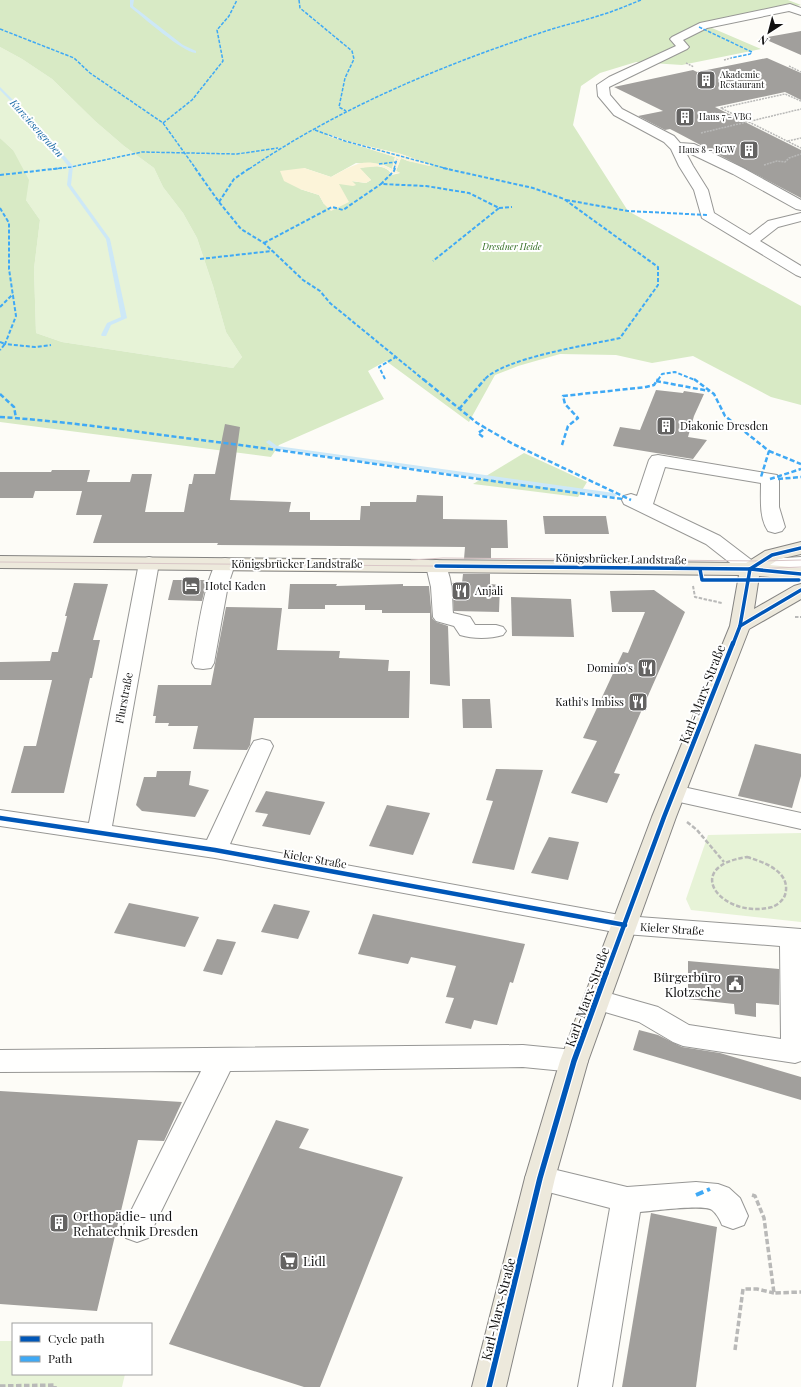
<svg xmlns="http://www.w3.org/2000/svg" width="801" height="1387" font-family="'Playfair Display',serif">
<rect width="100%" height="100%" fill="#fdfcf7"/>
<g fill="#e7f3d7">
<path d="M0 47 22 59 52 79 95 121 124 146 154 168 163 187 183 213 197 238 213 286 226 332 242 357 233 368 62 342 36 333 34 269 40 220 26 200 13 150 0 138Z"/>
<path d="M801 833V922L691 910 686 899 708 835Z"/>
<path d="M0 1341H13V1374H125L122 1387H0Z"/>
</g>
<g fill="#d8eac5" fill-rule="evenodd">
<path d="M0 0H788L801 5 705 25 761 49 682 65 636 62 600 73 581 86 573 125 628 211 801 306V405L771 397 693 356 652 363 616 355 560 354 518 366 495 375 469 422 386 361 368 371 384 399 279 445 271 457 0 422V138L13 150 29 180 26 200 40 220 34 269 36 333 62 342 233 368 242 357 226 332 213 286 197 238 183 213 163 187 154 168 124 146 95 121 52 79 22 59 0 47ZM331 135 350 142 401 154 431 165 408 161 401 158 396 171 400 173 392 175C386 163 370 166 359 168L371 180 366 183 351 181 338 184 324 204 319 195 300 189 304 168 331 177 356 163 384 165 392 169 395 157 328 136Z"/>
<path d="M524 453 587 482 578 497 473 484Z"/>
</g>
<path fill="#fcf4d9" d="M331 135 350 142 401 154 432 165 429 166 408 161 401 158 396 171 400 173 389 174 391 171 380 166 360 168 371 180 366 183 352 181 356 185 353 186 339 184 349 202 331 211 324 204 319 195 300 189 284 181 280 171 304 168 331 177C355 164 365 156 392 169L395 157 328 136Z"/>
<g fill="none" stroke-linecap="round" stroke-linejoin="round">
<g fill="#cde8f7" fill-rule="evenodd">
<path d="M130 0H134L133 6 183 45 196 51V53C182 52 143 17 130 7Z"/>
<path d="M0 87 39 126 73 166 71 185 110 239 127 318 111 325 106 336H102L101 335 107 323 121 317 106 239 67 185 69 167 37 128 0 90Z"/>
<path d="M269 440 277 446 614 493 617 495 614 497 275 449 267 443 266 442Z"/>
</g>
</g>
<g fill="#a19f9c">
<path d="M801 31V55L762 38Z"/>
<path d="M767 58 801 73V100L785 92 715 107 801 150V198L674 131 670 129 665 130 638 116 663 111 614 87 693 70 697 72Z"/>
<path d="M656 390 683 393 684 391 704 394 694 416 688 437 707 440 693 459 613 446 620 427 640 430Z"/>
<path d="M225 424 240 427 230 500 291 502 289 512H310V520H360L361 506H370V502H416L417 495 443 496V519L507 520 508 548H491V559H464L465 547 217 545 218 543H93L102 515H76L82 491H35L33 498H0V472H51L52 470H90L87 482H130L132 474H152L145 512H184L189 484H192L194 474H215Z"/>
<path d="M543 516H606L609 534H545Z"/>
<path d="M463 574H490V584L500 585 499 612 454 611 452 583H462Z"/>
<path d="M173 580H207L202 601 168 600Z"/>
<path d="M74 583 108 584 93 640H100L92 678H90L64 793H11L24 746H36L52 680H0V662L50 661 52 652H58L67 616H65Z"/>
<path d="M290 584H337L336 586 403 584V586H429L432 618 436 622 448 626 450 686 430 684V613H382V610H365V605H325V609H288Z"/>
<path d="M654 590 685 612 614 773 620 774 607 803 571 793 597 741 583 738 623 652 628 653 645 612H612L610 591Z"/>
<path d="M511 597 571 599 574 637 512 636Z"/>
<path d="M226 607 282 608 277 650 340 651 339 658 389 660 388 671H410L409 718H254L250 745 247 750 193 749 198 726H168L169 723H155L156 716H153L158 685H211Z"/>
<path d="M462 699H490L492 728H463Z"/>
<path d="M755 744 801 754V776L792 808 738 796Z"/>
<path d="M496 769 543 770 514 870 472 863 493 801 486 800Z"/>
<path d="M157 771H191L189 785 209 790 195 817 142 811 136 805 144 777H156Z"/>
<path d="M266 791 325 802 310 835 262 826 268 814 255 812Z"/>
<path d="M387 805 430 813 413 855 369 846Z"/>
<path d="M549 837 579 842 568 880 531 873Z"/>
<path d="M129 903 199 917 185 947 114 933Z"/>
<path d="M274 904 310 911 298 939 261 932Z"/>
<path d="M373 914 525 944 513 983 510 982 497 1025 474 1020 471 1029 445 1023 454 998 446 997 456 966 411 957 408 964 358 954Z"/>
<path d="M217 939 236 942 222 975 203 971Z"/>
<path d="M688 961 779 969V1005L756 1003V1017L735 1014 734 1004 688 999Z"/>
<path d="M639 1030 658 1035 682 1047 720 1053 801 1077V1100L633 1050Z"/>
<path d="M0 1091 182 1102 164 1141 138 1140 97 1311 0 1304Z"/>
<path d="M276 1120 309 1129 299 1148 403 1177 320 1387H304L169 1344Z"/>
<path d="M651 1213 717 1227 696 1387H622Z"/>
</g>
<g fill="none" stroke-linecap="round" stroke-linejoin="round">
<defs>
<g id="minor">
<path d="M790 4 801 8V15L789 11 707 28 683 40 689 47 687 49 609 87 610 95 622 109 674 136 680 143 694 144 743 168 801 200V210L796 209 733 174 685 151 693 166 708 190 714 213 750 235 768 221 801 213V221L778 227 760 241 801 266V277L796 275 702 218 694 190 679 166 671 149 664 142 614 115 598 96 597 85 609 77 676 46 670 39 672 37 700 23Z"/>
<path d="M658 455 777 475 779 479V507L785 527 782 531 775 533 768 531C759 518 761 498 761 483L665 467 653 504 720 536 754 562 767 559 801 557V569L767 571 750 575 743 573 706 544 624 504 622 500 624 496 631 494 637 496 649 460 652 456Z"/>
<path d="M149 557 156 559 159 563 112 826 207 840 251 746 254 741 262 739 270 741 273 746 230 844 625 916 801 929V1061L795 1063 683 1046 673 1042 639 1022 588 1007 585 1000 588 993 598 990 658 1007 689 1025 781 1039 780 946 625 934 215 858 0 826V810L89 823 139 563 142 559Z"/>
<path d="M225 558 232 560 235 564 228 585 214 663 211 668 203 669 195 668 192 663C197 637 204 580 218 560Z"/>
<path d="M436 560 443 562C453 576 452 597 453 613L470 617 475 625H496L503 627 506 631 503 635C490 639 473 639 460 635L454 626 436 621 433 617 431 587 426 566 429 562Z"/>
<path d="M674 785 801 813V829L666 799 662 793 666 787Z"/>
<path d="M523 1045 574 1050 584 1053 588 1061 584 1069 574 1072 523 1067 230 1071 148 1238 137 1242 126 1238 122 1229 201 1071 0 1072V1050Z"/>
<path d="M540 1166 627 1187 696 1182 718 1184 729 1188 740 1198 748 1216 744 1225 733 1229 722 1225C720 1220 717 1214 712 1210 703 1204 653 1211 640 1212L612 1387H578L610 1208 529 1187 525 1178 529 1169Z"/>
</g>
<path id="major" d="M801 542V554L779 559 770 565 801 568V580L759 576 754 609 794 586 801 584V599L749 629 676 817 588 1061 555 1178 506 1387H472L525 1178 560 1061 652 817 730 626 739 575 0 568V556L746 563 765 551Z"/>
</defs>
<use href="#minor" stroke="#979795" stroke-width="2"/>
<use href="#major" stroke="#858482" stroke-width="2"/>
<g stroke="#b9b9b8" stroke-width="1.5" stroke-dasharray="2 1" stroke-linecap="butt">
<path d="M724 60 731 58"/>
<path d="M686 63 694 67"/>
<path d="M789 66 801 72"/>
<path d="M801 101 785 94 721 108 801 148"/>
<path d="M701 133 801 109"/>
<path d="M788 141 801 138"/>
<path d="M764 165 777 161 785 162 789 158 801 154"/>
</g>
<g stroke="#b9b9b8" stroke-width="2" stroke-dasharray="3.5 1.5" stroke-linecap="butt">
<path d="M693 586 695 597 722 603"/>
<path d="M795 617H801"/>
</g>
<g stroke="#b9b9b8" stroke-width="2.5" stroke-dasharray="4.5 2" stroke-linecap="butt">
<path d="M687 822 697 830 724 862"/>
<path d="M747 857C764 862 792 872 785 895 783 901 777 905 772 907 723 920 679 867 747 857Z"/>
</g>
<g stroke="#b9b9b8" stroke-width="3.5" stroke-dasharray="5.5 2.5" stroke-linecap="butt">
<path d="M752 1195 755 1196 764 1218 774 1293 801 1292"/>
<path d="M735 1350 743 1289H757L774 1293"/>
<path d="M0 1386 55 1385V1387"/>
</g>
<use href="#minor" fill="#fffffe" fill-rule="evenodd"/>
<use href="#major" fill="#ede9dc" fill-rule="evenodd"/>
<g stroke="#d9c6c7" stroke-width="1">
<path d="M411 560 443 558 762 561 801 560"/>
<path d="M0 562 750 569 801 567"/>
</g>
<g stroke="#3fa9f5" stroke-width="1.5" stroke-dasharray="3.5 1.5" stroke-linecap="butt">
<path d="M299 0 300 8 352 51 354 59 345 78 339 107 346 111"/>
<path d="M699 27 752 52 750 54 731 58"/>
<path d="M0 29 74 58 90 73 163 123 196 169"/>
<path d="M163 123 192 100 223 61 217 30 229 16 237 0"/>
<path d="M315 130 345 141 448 169"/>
<path d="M379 164 396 162 397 159"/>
<path d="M53 169 71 167 142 152 237 154 278 148"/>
<path d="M249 169C339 108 442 65 546 31 564 25 583 21 601 15 615 11 628 5 641 0"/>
<path d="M394 169 396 162"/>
</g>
<g stroke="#3fa9f5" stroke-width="2" stroke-dasharray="4 2" stroke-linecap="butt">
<path d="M195 168 219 202 241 229 264 243 303 280 320 291 330 303 424 380"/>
<path d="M395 168 394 171 381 184 426 186 469 193 499 208 433 261"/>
<path d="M443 168 533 188 564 199 658 267V285L620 338C589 345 503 358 484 380"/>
<path d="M0 175 62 168"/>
<path d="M566 200 628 211 707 215"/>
<path d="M219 202 234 179 250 168"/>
<path d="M0 208 9 223V269L16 316 5 344 35 347 51 345"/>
<path d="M499 208 512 207"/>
<path d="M264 243 332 207 343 210 381 184"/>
<path d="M200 259 272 251"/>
<path d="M0 307 13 294"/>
<path d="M0 342 5 344 0 350"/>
<path d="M385 379 379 367 396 357"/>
<path d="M658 380 662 374 675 372 695 380"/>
</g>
<g stroke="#3fa9f5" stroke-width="2.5" stroke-dasharray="5 2.5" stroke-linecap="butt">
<path d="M423 379 477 423 513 444 631 500"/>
<path d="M694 379 714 394 725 416 769 451 761 477"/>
<path d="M656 381 709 391"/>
<path d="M0 394 14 407 16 418"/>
<path d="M459 409 485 379"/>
<path d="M0 417C62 421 124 430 185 438 331 456 477 480 623 499"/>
<path d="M483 437 478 433 486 428"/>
<path d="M562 445 568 426 578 418 565 404 563 396 646 387 654 385 658 379"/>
<path d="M769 451 801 464"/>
<path d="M770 479 801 469"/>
<path d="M778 479 801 477"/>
</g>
<path stroke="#3fa9f5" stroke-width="4" stroke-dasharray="8 4" stroke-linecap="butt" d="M696 1195 710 1189"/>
<defs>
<g id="cycleway-far2">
<path d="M436 566 750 569 801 574"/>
<path d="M700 569 702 580H799"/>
<path d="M750 569 772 555 801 548"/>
<path d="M740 626 801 590"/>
<path d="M733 644 740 626 750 569"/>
</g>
<g id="cycleway-far1">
<path d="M0 818 215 850 625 925"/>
<path d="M606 974 664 817 733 643"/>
</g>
<path id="cycleway" d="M489 1387 540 1178 574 1061 606 973"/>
</defs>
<use href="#cycleway-far2" stroke="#fff" stroke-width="5.5"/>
<use href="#cycleway-far1" stroke="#fff" stroke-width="7"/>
<use href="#cycleway" stroke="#fff" stroke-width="8"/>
<use href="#cycleway-far2" stroke="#0057b8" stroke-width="3.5"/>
<use href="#cycleway-far1" stroke="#0057b8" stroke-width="4.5"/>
<use href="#cycleway" stroke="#0057b8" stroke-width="5.5"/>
</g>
<defs>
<symbol id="building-square" viewBox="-11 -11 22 22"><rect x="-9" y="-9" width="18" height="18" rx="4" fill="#646362" stroke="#fff"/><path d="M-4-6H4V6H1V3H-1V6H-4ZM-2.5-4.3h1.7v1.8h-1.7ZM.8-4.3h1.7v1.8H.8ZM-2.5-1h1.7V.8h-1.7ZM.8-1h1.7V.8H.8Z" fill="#fff"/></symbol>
<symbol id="hotel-square" viewBox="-11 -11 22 22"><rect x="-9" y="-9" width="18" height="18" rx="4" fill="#646362" stroke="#fff"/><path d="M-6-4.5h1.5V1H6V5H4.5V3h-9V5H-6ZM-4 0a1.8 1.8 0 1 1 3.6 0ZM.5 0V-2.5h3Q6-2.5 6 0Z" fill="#fff"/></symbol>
<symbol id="restaurant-square" viewBox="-11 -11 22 22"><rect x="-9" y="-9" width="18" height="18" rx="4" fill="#646362" stroke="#fff"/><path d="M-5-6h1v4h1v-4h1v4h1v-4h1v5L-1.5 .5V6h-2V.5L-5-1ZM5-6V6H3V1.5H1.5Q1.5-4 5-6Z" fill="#fff"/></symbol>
<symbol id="civic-square" viewBox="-11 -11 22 22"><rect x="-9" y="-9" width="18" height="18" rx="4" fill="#646362" stroke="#fff"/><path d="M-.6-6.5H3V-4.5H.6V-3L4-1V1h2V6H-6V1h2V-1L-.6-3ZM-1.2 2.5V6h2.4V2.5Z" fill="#fff"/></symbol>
<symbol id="supermarket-square" viewBox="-11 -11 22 22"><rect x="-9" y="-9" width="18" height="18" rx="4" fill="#646362" stroke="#fff"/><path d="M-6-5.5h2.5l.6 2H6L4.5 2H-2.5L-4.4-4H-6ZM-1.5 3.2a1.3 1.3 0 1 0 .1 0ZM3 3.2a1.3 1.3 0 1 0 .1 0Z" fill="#fff"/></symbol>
</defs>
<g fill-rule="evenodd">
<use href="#building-square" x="695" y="69" width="22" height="22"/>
<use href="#building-square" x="674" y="106" width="22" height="22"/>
<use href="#building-square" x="738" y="139" width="22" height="22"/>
<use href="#building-square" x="655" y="415" width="22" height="22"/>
<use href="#hotel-square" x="180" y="575" width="22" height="22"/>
<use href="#restaurant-square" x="450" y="580" width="22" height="22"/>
<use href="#restaurant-square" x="636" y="657" width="22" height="22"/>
<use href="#restaurant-square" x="627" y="691" width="22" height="22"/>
<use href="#civic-square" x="724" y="973" width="22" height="22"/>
<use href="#building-square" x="48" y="1212" width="22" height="22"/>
<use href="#supermarket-square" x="278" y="1250" width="22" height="22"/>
</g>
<g text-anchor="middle" stroke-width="4" stroke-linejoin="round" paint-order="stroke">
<g font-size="9" fill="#111" stroke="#fff" text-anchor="start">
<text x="720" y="78">Akademie<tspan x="720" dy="10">Restaurant</tspan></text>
<text x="699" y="120">Haus 7 - VBG</text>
<text x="735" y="153" text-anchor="end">Haus 8 - BGW</text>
</g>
<g font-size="9" font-style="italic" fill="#2f6b1f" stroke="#fff">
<text x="512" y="250">Dresdner Heide</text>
</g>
<g font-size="10" font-style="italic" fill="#1768a6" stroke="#fff">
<text transform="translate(37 128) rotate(48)" y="4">Kurwiesengraben</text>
</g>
<g font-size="11" fill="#111" stroke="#fff" text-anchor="start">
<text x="680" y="430">Diakonie Dresden</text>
<text x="205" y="590">Hotel Kaden</text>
<text x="475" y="595">Anjali</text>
<text x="633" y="672" text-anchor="end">Domino's</text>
<text x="624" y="706" text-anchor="end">Kathi's Imbiss</text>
</g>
<g font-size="11" fill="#111" stroke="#fff">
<text transform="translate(621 559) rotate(1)" y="4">Königsbrücker Landstraße</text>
<text x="297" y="568">Königsbrücker Landstraße</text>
<text transform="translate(124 698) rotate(-79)" y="4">Flurstraße</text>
<text transform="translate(315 859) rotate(10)" y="4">Kieler Straße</text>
<text transform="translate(672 929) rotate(4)" y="4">Kieler Straße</text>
</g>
<g font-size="13" fill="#111" stroke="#fff">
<text transform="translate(702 694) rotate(-69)" y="5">Karl-Marx-Straße</text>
<text transform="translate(587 997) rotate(-70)" y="5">Karl-Marx-Straße</text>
<text transform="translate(498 1309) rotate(-76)" y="5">Karl-Marx-Straße</text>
</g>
<g font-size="13" fill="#111" stroke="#fff" text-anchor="start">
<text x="721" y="982" text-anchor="end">Bürgerbüro<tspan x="721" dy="15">Klotzsche</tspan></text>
<text x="73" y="1221">Orthopädie- und<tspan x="73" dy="15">Rehatechnik Dresden</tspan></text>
<text x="303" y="1266">Lidl</text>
</g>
</g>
<rect x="12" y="1323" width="140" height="52" fill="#ffffff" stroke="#a0a0a0"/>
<rect x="20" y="1336" width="20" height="6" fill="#0057b8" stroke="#a0a0a0"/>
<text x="48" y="1343" font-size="12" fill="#111111">Cycle path</text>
<rect x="20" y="1356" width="20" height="6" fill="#3fa9f5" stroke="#a0a0a0"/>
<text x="48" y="1363" font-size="12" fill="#111111">Path</text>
<g transform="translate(769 32) rotate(216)" stroke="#ffffff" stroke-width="3" paint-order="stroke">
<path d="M0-3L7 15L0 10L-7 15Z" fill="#111111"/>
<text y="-6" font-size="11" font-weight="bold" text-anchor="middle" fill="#111111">N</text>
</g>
</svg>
